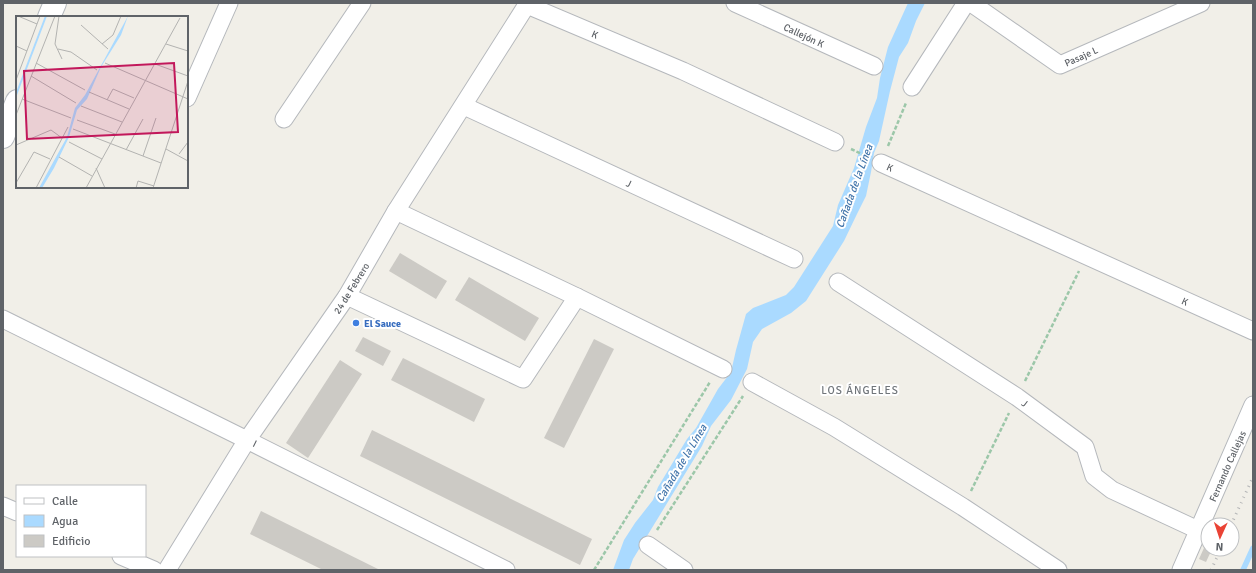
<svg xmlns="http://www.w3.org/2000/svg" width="1256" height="573" font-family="Signika,sans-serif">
<rect width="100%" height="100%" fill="#f1efe8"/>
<path fill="#aadaff" d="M908 3H925L916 21 908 43 899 57 890 91 879 141 874 153 871 172 866 196 857 214 844 241 806 301 791 313 762 329 753 342 747 369 731 400 711 426 702 446 633 559 629 570H613L624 540 635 523 653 500 658 487 687 439 696 428 718 389 731 372 736 350 746 314 753 308 786 295 794 287 833 226 838 205 854 168 866 127 877 98 880 78 888 47Z"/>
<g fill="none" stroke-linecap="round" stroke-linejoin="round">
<path stroke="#aadaff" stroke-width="5.5" d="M1243 570 1253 548"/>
</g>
<g fill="#cccac5">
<path d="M400 253 447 281 436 299 389 271Z"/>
<path d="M469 277 539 318 525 341 455 300Z"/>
<path d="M363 337 391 351 383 366 355 351Z"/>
<path d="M594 339 614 349 564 448 544 438Z"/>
<path d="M403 358 485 399 474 422 391 380Z"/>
<path d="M340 360 362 374 308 458 286 443Z"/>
<path d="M372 430 592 539 580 565 360 456Z"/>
<path d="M261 511 380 570H323L250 534Z"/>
<path d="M1208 539V549H1212L1206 562 1199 559Z"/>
</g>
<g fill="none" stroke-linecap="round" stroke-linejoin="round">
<defs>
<g id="minor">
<path d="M735 3 874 66"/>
<path d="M971 3 1060 65 1201 3"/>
<path d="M527 5 683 71 835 142"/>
<path d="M912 87 966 3"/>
<path d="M187 98 229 3"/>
<path d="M464 106 794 259"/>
<path d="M284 119 362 3"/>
<path d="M881 163 1253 331"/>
<path d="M396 211 577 297 723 369"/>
<path d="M838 282 1017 397 1085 447 1094 476 1112 490 1198 530"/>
<path d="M347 296 523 379 577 297"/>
<path d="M3 319 247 440 506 570"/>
<path d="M752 382 834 427 963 507 1058 570"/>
<path d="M3 506 17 512"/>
<path d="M648 545 684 570"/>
<path d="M121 556 154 570"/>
<path d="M167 570 247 440 347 296 396 211 528 3"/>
<path d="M1181 570 1253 405"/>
</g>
<g id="secondary">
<path d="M49 17 55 3"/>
<path d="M3 137 17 101"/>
</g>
</defs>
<use href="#minor" stroke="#b5b8bc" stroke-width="19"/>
<use href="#secondary" stroke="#b6babf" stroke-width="24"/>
<g stroke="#9cc7a9" stroke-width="2.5" stroke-dasharray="4 2" stroke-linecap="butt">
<path d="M888 146 906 103"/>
<path d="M851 149 866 156"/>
<path d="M1025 381 1079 271"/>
<path d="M971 491 1009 413"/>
<path d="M657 530 743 396"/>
<path d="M594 570 710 382"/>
</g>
<use href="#minor" stroke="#fff" stroke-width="17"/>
<use href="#secondary" stroke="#fff" stroke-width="22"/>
<g stroke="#b6b7b8" stroke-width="3" stroke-dasharray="1 5" stroke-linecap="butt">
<path d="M1231 525 1253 477"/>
<path d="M1211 570 1221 549"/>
</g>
</g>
<circle fill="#3f7fe0" stroke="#fff" stroke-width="1.5" cx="356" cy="323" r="4"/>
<g text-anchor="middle" stroke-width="4" stroke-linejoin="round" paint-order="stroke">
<g font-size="10" fill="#5f6368" stroke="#fff">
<text transform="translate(595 34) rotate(23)" y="4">K</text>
<text transform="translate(804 35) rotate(25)" y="4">Callejón K</text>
<text transform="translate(1081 56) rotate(-24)" y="4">Pasaje L</text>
<text transform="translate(890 167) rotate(24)" y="4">K</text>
<text transform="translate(629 183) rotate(25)" y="4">J</text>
<text transform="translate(351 288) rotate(-58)" y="4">24 de Febrero</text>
<text transform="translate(1185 301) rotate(24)" y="4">K</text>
<text transform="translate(1025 403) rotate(37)" y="4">J</text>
<text transform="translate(255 443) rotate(27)" y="4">I</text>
<text transform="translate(1227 466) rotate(-66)" y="4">Fernando Callejas</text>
</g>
<g font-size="10" font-weight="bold" fill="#366cbe" stroke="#fff" text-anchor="start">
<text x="364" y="327">El Sauce</text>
</g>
<g font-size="11" font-style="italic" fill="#4174aa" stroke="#fff">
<text transform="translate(854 186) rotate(-70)" y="4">Cañada de la Línea</text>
<text transform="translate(681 463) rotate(-59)" y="4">Cañada de la Línea</text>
</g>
<g font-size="11" letter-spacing="1" fill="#70757a" stroke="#fff">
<text x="860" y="394">LOS ÁNGELES</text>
</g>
</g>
<g transform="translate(16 16)">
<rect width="172" height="172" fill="#f1efe8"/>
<path d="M112 0 105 19 85 51 71 83 61 94 53 121 38 152 26 172H23L51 121 59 92 69 79Z" fill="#aadaff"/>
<path fill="none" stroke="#aadaff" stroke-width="2" d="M0 79 30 0"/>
<path fill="none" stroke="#b3b3b1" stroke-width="1" d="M2 0 21 8M43 0 39 28 46 43M65 9 92 33M86 28 97 19 105 0M150 28 172 35M0 30 11 35M42 33 55 36 81 54M20 47 69 74M89 47 172 83M139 48 172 60M15 60 60 87M0 64 24 0M73 76 113 93M6 83 55 102M91 84 97 73 118 82M65 90 106 106M0 99 39 0M61 104 99 118M57 113 145 147M53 126 86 143M0 129 35 114 46 122M150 133 172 145M110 134 127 103M163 138 172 126M127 140 140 102M43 141 76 160M80 152 89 172M0 167 18 136 34 143M20 172 52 111M70 172 164 2M120 172 122 165 138 170M137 172 172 65"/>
<path fill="#c2185b" fill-opacity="0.15" stroke="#c2185b" stroke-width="2" d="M158 47 162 116 11 123 8 55Z"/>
<rect width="172" height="172" fill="none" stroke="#5f6368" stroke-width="2"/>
</g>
<rect width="1256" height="573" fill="none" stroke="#5f6368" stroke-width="8"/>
<rect x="16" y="485" width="130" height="72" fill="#ffffff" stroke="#bfc1c3"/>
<rect x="24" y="498" width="20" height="6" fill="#ffffff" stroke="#bfc1c3"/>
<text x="52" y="505" font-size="12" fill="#5f6368">Calle</text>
<rect x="24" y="515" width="20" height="12" fill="#aadaff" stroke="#bfc1c3"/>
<text x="52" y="525" font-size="12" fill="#5f6368">Agua</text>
<rect x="24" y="535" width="20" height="12" fill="#cccac5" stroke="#bfc1c3"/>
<text x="52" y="545" font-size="12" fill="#5f6368">Edificio</text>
<g transform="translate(1220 537) rotate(183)"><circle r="19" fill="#ffffff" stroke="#bfc1c3"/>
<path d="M0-3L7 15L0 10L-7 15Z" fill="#ea4335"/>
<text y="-6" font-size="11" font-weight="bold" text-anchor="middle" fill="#5f6368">N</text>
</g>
</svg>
